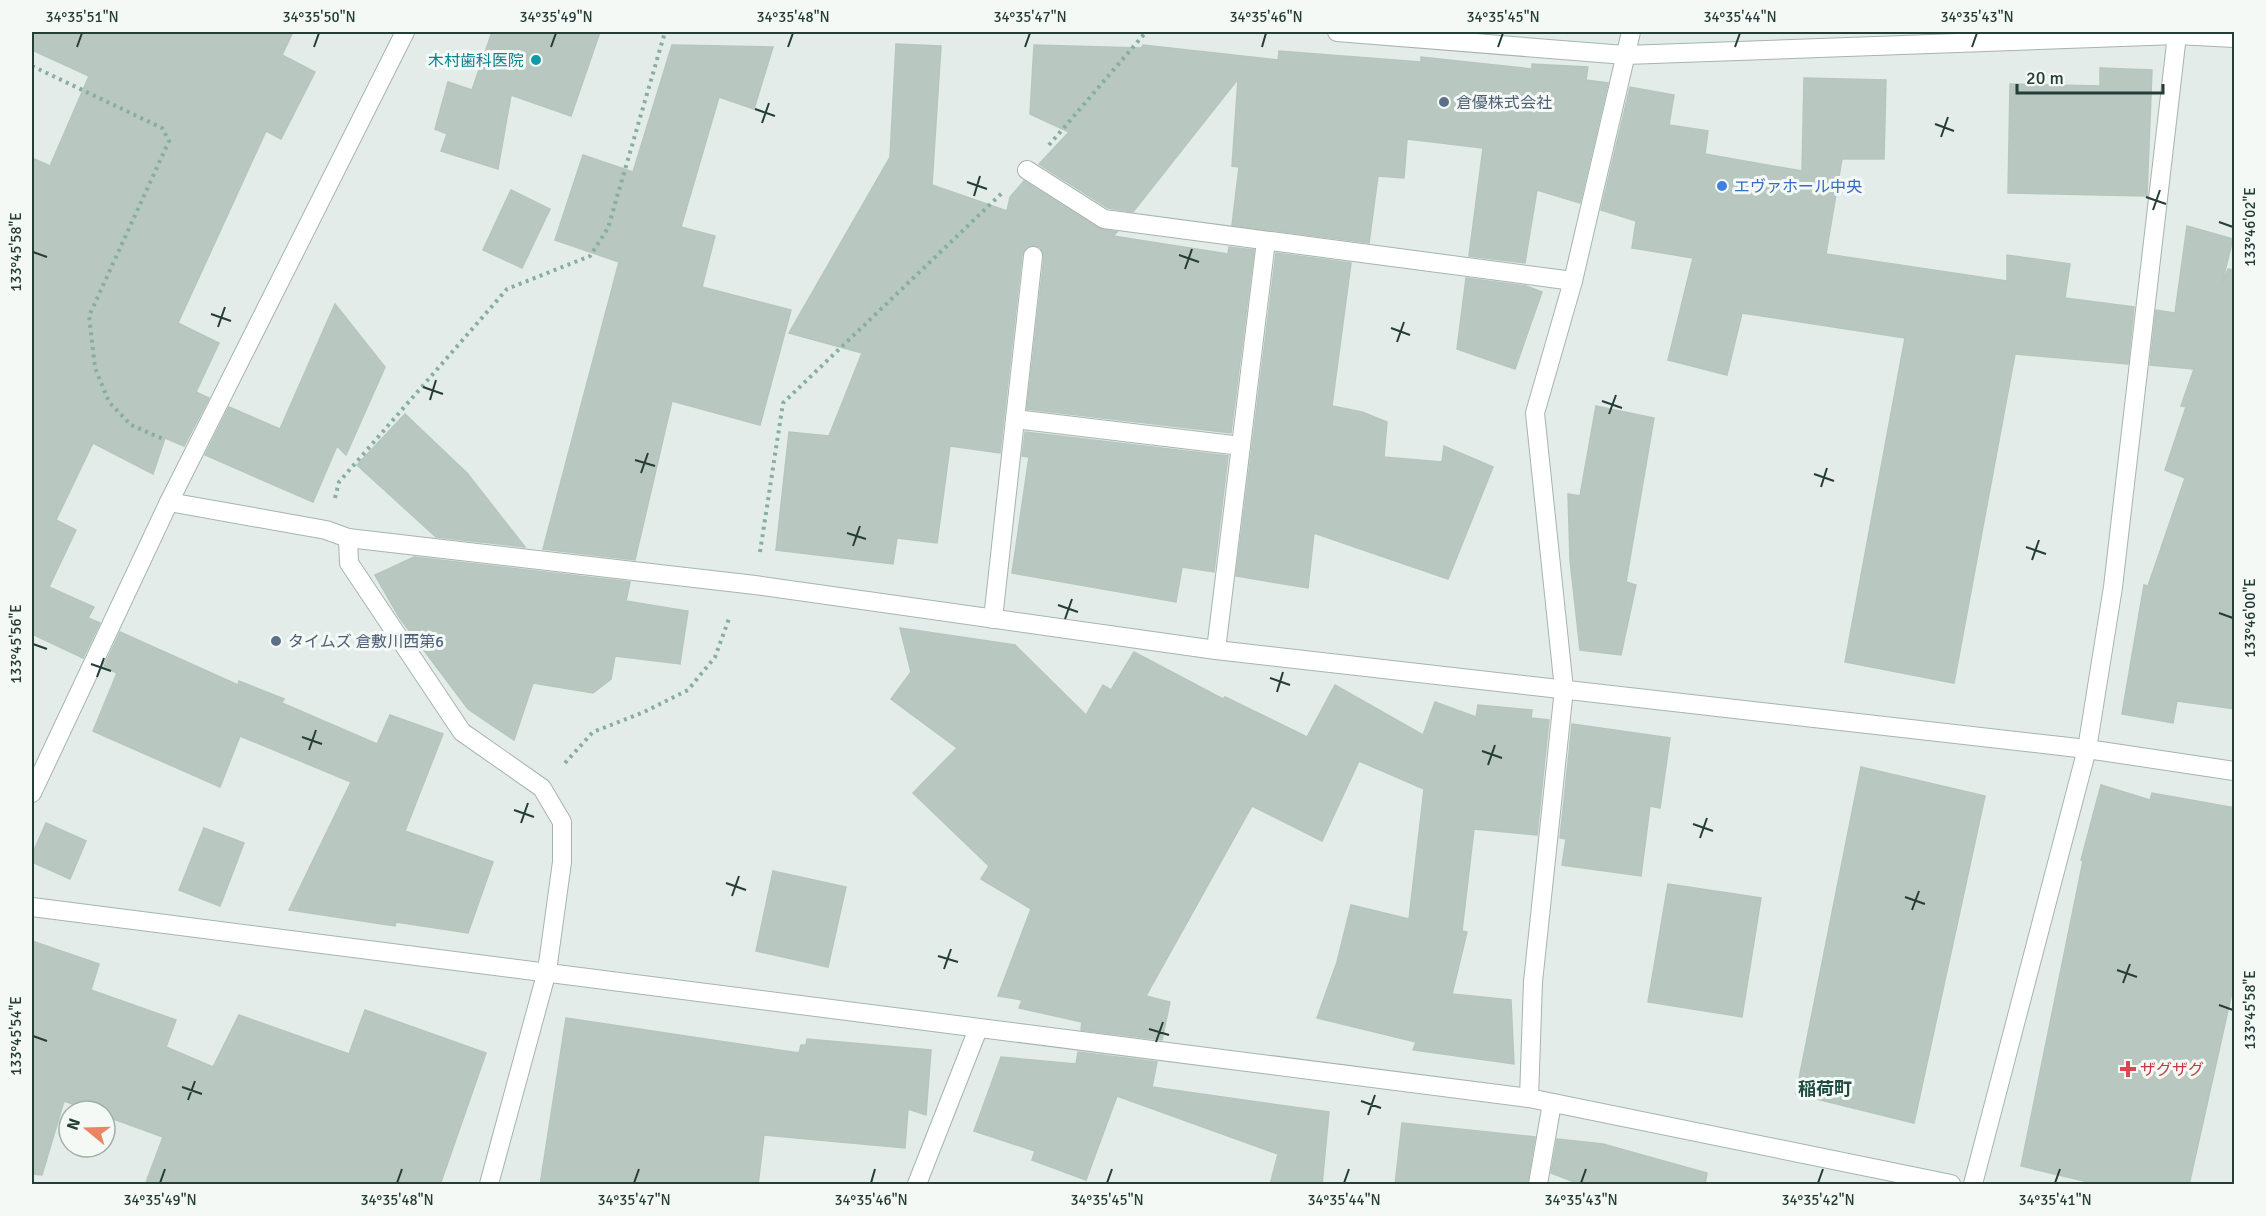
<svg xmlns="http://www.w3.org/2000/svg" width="2266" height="1216" font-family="Signika,'Noto Sans JP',sans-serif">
<rect width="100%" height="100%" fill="#e3ece8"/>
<g fill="#b9c7c1" stroke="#b6c6bf" stroke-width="1.5">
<path d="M32 32H293L282 55 315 72 281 139 266 131 178 323 219 343 196 392 209 398 184 446 165 438 153 474 93 443 56 520 76 530 49 587 94 607 88 618 100 623 83 658 32 634V158L50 166 89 76 32 50Z"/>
<path d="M492 32H600L571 116 511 95 498 169 441 151 447 134 435 129 448 82 472 90Z"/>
<path d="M896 44 941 46 932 185 1007 211 1010 197 1024 181 1098 228 1117 232 1113 236 1228 254 1229 247 1254 250 1231 433 1027 409 1044 257 1040 247 1029 246 1022 255 1000 453 950 446 937 543 897 538 893 564 776 550 789 432 829 436 862 353 789 333 890 157Z"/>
<path d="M672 45 773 47 754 109 719 97 681 227 715 236 702 287 791 310 760 425 672 401 635 560 543 549 619 262 555 240 583 155 633 172Z"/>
<path d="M1034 45 1141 48 1143 45 1278 60 1279 51 1421 62V57L1532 69V64L1588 67 1586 80 1608 83 1580 203 1537 190 1525 263 1469 256 1483 148 1407 139 1404 178 1378 176 1369 243 1232 225 1239 167 1232 166 1238 79 1133 212 1108 208 1039 164 1069 132 1030 114Z"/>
<path d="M2100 68 2152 70 2147 196 2008 193 2010 84 2100 86Z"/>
<path d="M1804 78 1886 80 1884 159H1842L1826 254 2007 281V255L2070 264 2065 298 2134 307 2128 364 2015 354 1954 683 1845 662 1905 338 1742 313 1727 375 1668 360 1693 258 1632 248 1636 221 1601 210 1630 87 1674 95 1669 125 1708 131 1705 154 1802 171Z"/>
<path d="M511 190 550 209 522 268 483 250Z"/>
<path d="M2187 226 2233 239 2221 287 2228 269 2235 270V709L2177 701 2173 723 2122 714 2144 585 2148 586 2185 478 2165 470 2186 407 2181 406 2194 369 2150 365 2156 310 2175 313Z"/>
<path d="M1276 253 1351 263 1332 406 1362 412 1387 422 1384 457 1442 462 1444 446 1493 467 1448 579 1314 533 1308 588 1236 576Z"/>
<path d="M1466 278 1526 286 1542 292 1515 369 1457 349Z"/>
<path d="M335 304 385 367 346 455 337 446 313 502 205 455 229 407 280 429Z"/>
<path d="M1596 406 1654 418 1626 582 1636 585 1621 655 1580 650 1570 560 1568 494 1580 496Z"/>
<path d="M405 414 467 473 525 547 436 537 357 465Z"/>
<path d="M1025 432 1228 456 1214 572 1182 567 1176 602 1012 573 1029 457 1022 456Z"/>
<path d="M414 557 630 582 626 601 688 611 680 664 615 656 611 679 593 693 533 683 514 740 468 709 399 617 375 575Z"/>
<path d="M900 628 1015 645 1086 715 1103 685 1111 690 1134 652 1223 699 1225 697 1307 737 1335 685 1423 735 1435 702 1476 717 1478 705 1532 710 1531 718 1549 720 1537 835 1474 829 1462 931 1467 932 1452 994 1511 1000 1514 1064 1413 1050 1416 1042 1317 1018 1337 962 1351 905 1409 919 1424 789 1359 761 1322 841 1252 806 1146 996 1170 1002 1162 1040 1081 1030 1082 1022 1019 1008 1022 1000 998 996 1031 909 981 879 989 866 913 793 957 748 891 699 911 672Z"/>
<path d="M120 632 238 685 239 681 284 699 282 703 377 744 390 715 443 734 405 831 493 862 468 933 396 922 395 926 289 910 351 782 240 736 220 787 93 731 117 673 104 667Z"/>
<path d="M1572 724 1670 738 1660 808 1650 806 1641 876 1562 865 1566 839 1560 838Z"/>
<path d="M1861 767 1985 796 1914 1123 1796 1094Z"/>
<path d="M2101 785 2150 800 2152 793 2235 808V979L2189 1185H2101L2021 1166 2083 861 2081 860Z"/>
<path d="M46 823 86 841 70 879 32 862V855Z"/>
<path d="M204 828 244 843 220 906 179 890Z"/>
<path d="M773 871 846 887 828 967 756 951Z"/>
<path d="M1668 884 1761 898 1742 1017 1648 1002Z"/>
<path d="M32 941 99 964 91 990 176 1020 166 1047 213 1067 239 1015 349 1054 365 1010 486 1053 440 1185H145L163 1137 105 1116V1111H92L64 1101 42 1175 32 1174Z"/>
<path d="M566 1018 799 1053 801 1045H806L807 1039 931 1050 926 1115 908 1109 905 1148 764 1135 758 1185H540Z"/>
<path d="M1078 1052 1157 1062 1152 1087 1329 1112 1322 1185H1270L1278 1154 1117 1096 1086 1180 1032 1160 1035 1151 974 1131 1001 1057 1076 1064Z"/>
<path d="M1402 1123 1535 1137 1527 1185H1395Z"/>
<path d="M1557 1139 1603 1144 1707 1173 1705 1185H1582L1551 1173Z"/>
</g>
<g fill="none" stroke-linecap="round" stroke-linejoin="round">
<defs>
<g id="minor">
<path d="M1337 32 1625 55 2177 35 2234 38"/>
<path d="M1027 170 1104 219 1573 281"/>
<path d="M1015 419 1241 446"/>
<path d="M169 502 326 530 348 538 755 585 1216 650 2087 749 2234 771"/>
<path d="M348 538 349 563 462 732 542 788 562 822V862L547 971 489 1184"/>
<path d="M993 619 1033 256"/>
<path d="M1216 650 1266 241"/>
<path d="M32 793 169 502 405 32"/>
<path d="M32 907 1529 1098 1951 1184"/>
<path d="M1529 1098 1533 982 1564 689 1535 413 1573 281 1631 32"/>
<path d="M917 1184 978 1029"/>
<path d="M1538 1184 1552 1103"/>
<path d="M1973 1184 2087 749 2113 587 2177 35"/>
</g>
</defs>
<use href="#minor" stroke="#a6b4af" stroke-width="20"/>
<g stroke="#86aea1" stroke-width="4" stroke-dasharray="3 4.5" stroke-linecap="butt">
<path d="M32 66 162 128 169 141 89 316 95 368 109 402 131 425 163 439"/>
<path d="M1049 145 1146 32"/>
<path d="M335 498 339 482 507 289 590 256 608 228 665 32"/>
<path d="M760 552 783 403 1002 193"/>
<path d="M565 763 593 732 644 712 688 690 715 657 730 616"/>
</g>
<use href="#minor" stroke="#fff" stroke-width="18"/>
</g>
<path fill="none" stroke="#243d36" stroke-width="2" d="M77 47 82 33M314 47 319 33M551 47 556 33M788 47 793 33M1025 47 1030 33M1262 47 1266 33M1498 47 1503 33M1735 47 1740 33M1972 47 1977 33M755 109 775 116M762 123 769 103M1935 124 1954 131M1941 137 1948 117M967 182 987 189M974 196 980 176M2146 197 2166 204M2153 210 2160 190M2219 222 2233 227M33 252 47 257M1179 255 1199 262M1185 269 1192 249M211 314 231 321M218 327 225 307M1391 328 1410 335M1397 342 1404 322M423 387 443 394M430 400 436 380M1602 401 1622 408M1609 414 1616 395M635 460 655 466M641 473 648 453M1814 474 1834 481M1821 487 1827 468M847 533 866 539M853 546 860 526M2026 547 2046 554M2032 560 2039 540M1058 605 1078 612M2219 613 2233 618M1065 619 1072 599M33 644 47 649M91 664 111 671M97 677 104 658M1270 678 1290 685M1277 692 1283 672M302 737 322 744M309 750 316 730M1482 751 1502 758M1488 765 1495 745M514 810 534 817M521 823 528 803M1693 824 1713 831M1700 838 1707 818M726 883 746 890M732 896 739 876M1905 897 1925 904M1912 910 1919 891M938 956 958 962M944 969 951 949M2117 970 2137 977M2123 983 2130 964M2219 1005 2233 1010M1149 1029 1169 1035M33 1036 47 1041M1156 1042 1163 1022M182 1087 202 1094M188 1100 195 1081M1361 1101 1381 1108M1368 1115 1375 1095M160 1183 165 1169M397 1183 402 1169M634 1183 639 1169M871 1183 875 1169M1107 1183 1112 1169M1344 1183 1349 1169M1581 1183 1586 1169M1818 1183 1823 1169M2055 1183 2060 1169"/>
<circle fill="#0f9aa8" stroke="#f4f9f6" stroke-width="2" cx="536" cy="60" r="6"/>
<g fill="#5c6f8a" stroke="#f4f9f6" stroke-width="2">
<circle cx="1444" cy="102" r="6"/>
<circle cx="276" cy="641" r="6"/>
</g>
<circle fill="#3f7fe0" stroke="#f4f9f6" stroke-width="2" cx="1722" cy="186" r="6"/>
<path fill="#e0444e" stroke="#f4f9f6" stroke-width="2" d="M2125 1060h6v6h6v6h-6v6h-6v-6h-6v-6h6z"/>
<g text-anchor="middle" stroke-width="6" stroke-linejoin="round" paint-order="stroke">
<g font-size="16" fill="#0d838f" stroke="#f4f9f6" text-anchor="end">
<text x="524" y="66">木村歯科医院</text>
</g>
<g font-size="16" fill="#4e5e75" stroke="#f4f9f6" text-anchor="start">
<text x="1456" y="108">倉優株式会社</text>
<text x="288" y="647">タイムズ 倉敷川西第6</text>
</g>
<g font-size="16" fill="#366cbe" stroke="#f4f9f6" text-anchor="start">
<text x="1734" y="192">エヴァホール中央</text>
</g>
<g font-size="16" fill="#be3a42" stroke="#f4f9f6" text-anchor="start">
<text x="2140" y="1075">ザグザグ</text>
</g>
<g font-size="18" font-weight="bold" fill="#214e43" stroke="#f4f9f6">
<text x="1825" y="1095">稲荷町</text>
</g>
</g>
<rect width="2266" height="1216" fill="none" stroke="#f4f9f6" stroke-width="66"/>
<g transform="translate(87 1129) rotate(289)"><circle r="28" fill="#f4f9f6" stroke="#a1aea9" stroke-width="1.5"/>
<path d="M0-4.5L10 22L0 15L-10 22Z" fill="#ea8463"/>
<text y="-9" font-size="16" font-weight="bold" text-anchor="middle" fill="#243d36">N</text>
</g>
<path d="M2017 84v9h146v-9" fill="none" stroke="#243d36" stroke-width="3"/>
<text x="2026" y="84" font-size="18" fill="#243d36" stroke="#f4f9f6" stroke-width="4.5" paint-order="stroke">20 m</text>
<rect x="33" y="33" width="2200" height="1150" fill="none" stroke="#243d36" stroke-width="2"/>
<g font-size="15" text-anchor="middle" fill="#243d36">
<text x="82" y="22">34°35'51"N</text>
<text x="319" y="22">34°35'50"N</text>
<text x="556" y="22">34°35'49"N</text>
<text x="793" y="22">34°35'48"N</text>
<text x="1030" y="22">34°35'47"N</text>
<text x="1266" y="22">34°35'46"N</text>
<text x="1503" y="22">34°35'45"N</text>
<text x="1740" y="22">34°35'44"N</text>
<text x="1977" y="22">34°35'43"N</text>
<text transform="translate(2250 227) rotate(-90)" y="5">133°46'02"E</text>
<text transform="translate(16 252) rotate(-90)" y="5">133°45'58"E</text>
<text transform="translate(2250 618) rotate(-90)" y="5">133°46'00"E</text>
<text transform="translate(16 644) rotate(-90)" y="5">133°45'56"E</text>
<text transform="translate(2250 1010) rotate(-90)" y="5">133°45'58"E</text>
<text transform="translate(16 1036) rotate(-90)" y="5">133°45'54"E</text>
<text x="160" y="1205">34°35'49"N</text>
<text x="397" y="1205">34°35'48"N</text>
<text x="634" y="1205">34°35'47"N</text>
<text x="871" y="1205">34°35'46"N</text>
<text x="1107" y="1205">34°35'45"N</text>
<text x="1344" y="1205">34°35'44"N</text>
<text x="1581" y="1205">34°35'43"N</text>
<text x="1818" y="1205">34°35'42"N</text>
<text x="2055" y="1205">34°35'41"N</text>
</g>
</svg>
